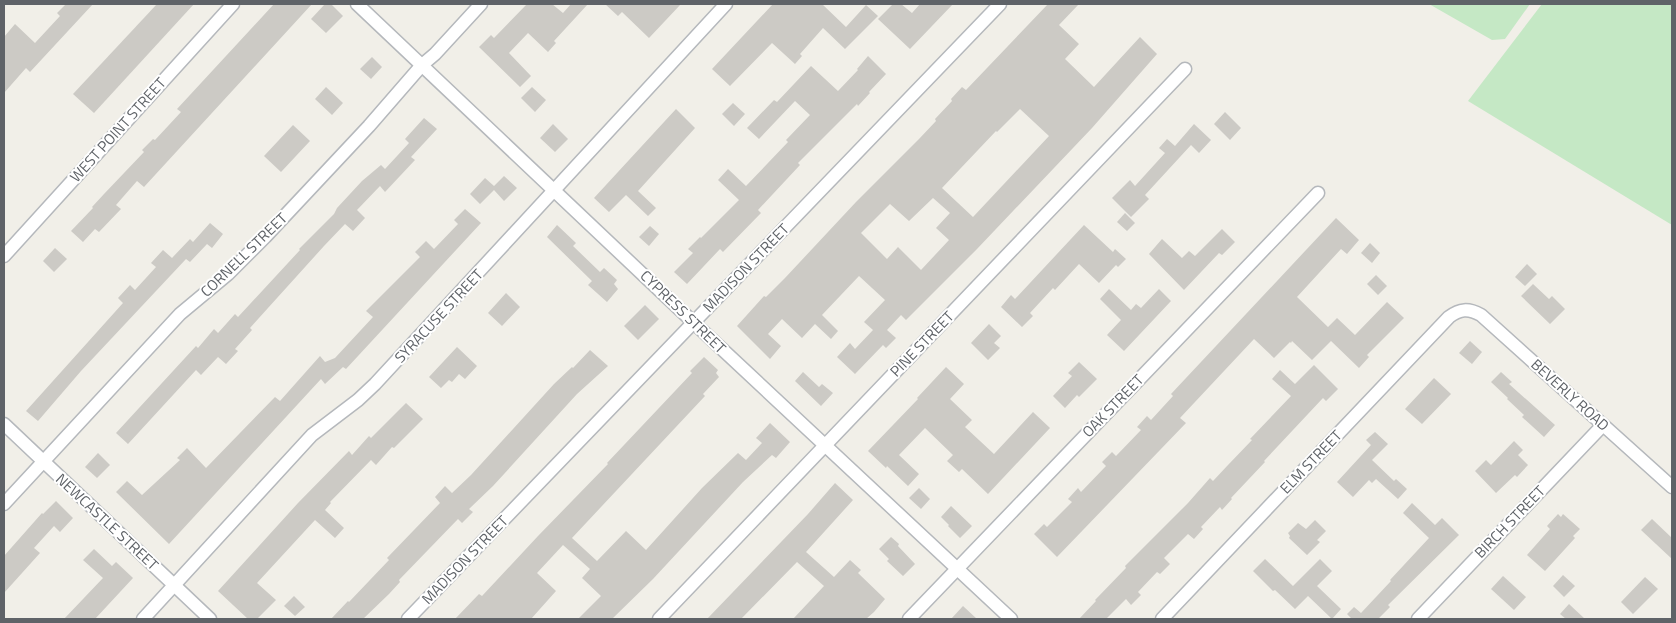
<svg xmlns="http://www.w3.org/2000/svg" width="1676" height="623" font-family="'Titillium Web',sans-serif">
<rect width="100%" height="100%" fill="#f1efe8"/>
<g fill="#c5e8c5">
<path d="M1429 4H1530L1505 39 1492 40Z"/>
<path d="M1542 4H1672V225L1468 101Z"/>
</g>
<g fill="#cccac5" fill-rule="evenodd">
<path d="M66 4H93L30 72 26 68 4 93V37L15 24 35 43 60 16 57 13Z"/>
<path d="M157 4H194L94 113 73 94Z"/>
<path d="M274 4H312L144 187 137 181 116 205 121 209 99 232 95 229 83 242 71 231 93 208 92 207 104 194 144 152 142 150 153 139 155 140 181 112 177 109Z"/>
<path d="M325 4H331L343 16 326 33 311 19Z"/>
<path d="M527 4H552L563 13 571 4H588L554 41 556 43 548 52 528 33 509 53 531 76 520 87 479 47 491 35 494 38Z"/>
<path d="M605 4H681L649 38 622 12 618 16Z"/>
<path d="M773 4H822L846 27 866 5 878 16 845 49 823 28 800 54 802 56 795 64 772 43 730 86 712 69Z"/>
<path d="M893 4H901L912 13 920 4H953L910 49 878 19Z"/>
<path d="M1048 4H1079L1059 25 1079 44 1065 59 1094 87 1140 37 1157 54 1092 128 977 249 906 320 901 315 887 330 896 338 886 348 883 345 855 374 837 357 850 343 855 349 873 330 864 322 885 300 859 276 822 315 838 331 831 339 815 324 802 338 782 319 768 334 781 346 770 359 737 326 764 296 766 297 785 278 856 202 919 139 936 121 935 119 952 101 951 99 962 87 966 90ZM1020 109 1049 136 973 217 942 188 996 131 997 132ZM933 198 950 213 936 228 949 240 921 270 898 247 887 259 861 233 890 204 909 221Z"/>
<path d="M868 56 886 74 869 92 870 93 858 106 857 104 798 163 800 165 758 210 761 213 723 252 720 249 687 284 674 272 693 253 688 249 700 237 701 238 739 200 718 180 728 169 746 186 788 142 786 140 810 115 795 101 759 139 747 128 774 100 777 102 811 66 838 91 858 70 857 69Z"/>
<path d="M372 57 382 67 371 79 360 69Z"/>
<path d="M326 87 343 103 332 115 315 99Z"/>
<path d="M532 87 546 100 535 112 521 98Z"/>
<path d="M733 103 745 114 734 126 722 114Z"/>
<path d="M676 109 695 128 638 191 656 208 648 216 626 195 609 212 594 198Z"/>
<path d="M1225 112 1241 128 1230 140 1214 124Z"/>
<path d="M424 118 437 129 411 157 415 160 385 192 380 186 357 210 365 218 353 231 345 224 324 246 250 328 252 330 235 349 238 351 226 364 218 357 201 375 196 370 128 444 116 433 196 346 198 348 214 329 218 333 235 314 238 317 300 250 299 249 334 214 337 208 362 181 381 165 385 169 409 143 405 139Z"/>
<path d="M553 124 568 139 555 152 540 138Z"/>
<path d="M1194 124 1211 140 1199 153 1191 145 1145 195 1149 199 1131 217 1112 198 1130 180 1135 186 1165 153 1159 148 1167 139 1175 146Z"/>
<path d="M293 125 310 141 281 172 264 156Z"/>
<path d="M504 176 517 188 504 201 494 190 480 204 470 194 485 178 494 186Z"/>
<path d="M465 209 481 223 346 369 343 367 325 384 321 379 169 544 116 492 127 481 142 495 180 460 177 458 187 448 206 468 275 397 280 401 320 356 325 362 335 358 373 317 366 311 420 257 415 252 426 241 434 249 458 224 454 220Z"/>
<path d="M1125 213 1135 223 1127 231 1117 222Z"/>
<path d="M1336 218 1359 240 1347 254 1341 249 1297 297 1328 327 1337 318 1355 335 1387 302 1404 318 1367 355 1369 357 1359 368 1331 341 1312 360 1292 341 1291 343 1290 342 1274 358 1254 339 1180 418 1186 423 1057 557 1034 534 1044 524 1047 527 1072 502 1068 499 1078 488 1081 492 1106 466 1102 462 1112 452 1116 456 1141 430 1137 427 1147 416 1151 420 1173 396 1171 394Z"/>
<path d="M210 223 223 234 212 248 207 244 190 262 186 259 81 371 38 421 26 411 123 303 118 298 130 285 135 290 156 267 151 263 163 250 172 258 190 239 193 242Z"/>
<path d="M557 225 576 243 573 246 600 272 604 268 617 280 614 284 618 289 607 302 588 285 592 281 547 237Z"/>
<path d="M1084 225 1113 252 1115 249 1126 259 1118 267 1116 265 1099 283 1079 264 1055 290 1053 288 1030 313 1033 316 1022 327 1001 307 1011 295 1015 299Z"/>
<path d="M650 226 659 234 649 246 639 237Z"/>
<path d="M1222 229 1235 242 1222 255 1219 253 1184 290 1149 254 1162 239 1182 258 1189 251 1195 256Z"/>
<path d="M1370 243 1380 253 1372 263 1361 253Z"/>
<path d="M55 248 67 259 54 272 43 261Z"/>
<path d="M1527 264 1537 274 1525 286 1515 277Z"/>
<path d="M1376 275 1387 286 1378 295 1367 284Z"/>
<path d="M1533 284 1549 299 1552 296 1565 309 1550 324 1521 296Z"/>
<path d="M1109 289 1131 310 1136 304 1141 308 1159 289 1171 301 1124 351 1107 335 1121 320 1100 299Z"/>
<path d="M506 293 520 307 502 326 488 313Z"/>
<path d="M645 305 659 319 638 340 624 326Z"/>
<path d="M989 324 1001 336 994 343 1000 348 988 360 971 343Z"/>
<path d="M1470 341 1482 352 1472 364 1459 353Z"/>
<path d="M457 347 477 366 465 379 459 374 452 382 449 380 441 388 429 377Z"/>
<path d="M590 350 608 366 577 394 493 486 469 509 473 512 462 523 458 519 399 580 400 582 389 594 363 619H331L348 601 349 602 389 560 387 558 440 503 435 497 445 486 452 493 471 475 554 384 572 367 573 368Z"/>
<path d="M704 357 718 370 716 373 719 377 703 394 705 396 572 538 597 561 626 531 646 550 702 488 738 453 746 460 762 443 756 438 770 423 790 442 776 458 772 455 743 482 653 579 612 619H578L601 596 582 578 590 569 563 545 537 573 556 591 531 619H455L479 594 482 596 538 536 608 464 607 463 692 373 690 371Z"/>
<path d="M1079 362 1097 379 1079 397 1077 395 1065 408 1053 396 1072 376 1068 373Z"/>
<path d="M1314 365 1338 389 1326 401 1323 398 1264 461 1265 462 1231 498 1232 499 1222 510 1220 507 1201 527 1203 529 1194 539 1188 534 1164 558 1170 564 1160 574 1157 572 1138 592 1141 595 1131 605 1126 599 1106 619H1079L1096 601 1095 600 1126 568 1125 566 1188 503 1210 478 1213 481 1228 465 1252 440 1250 439 1291 396 1272 379 1280 370 1295 384Z"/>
<path d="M946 367 964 384 950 399 972 420 965 427 994 454 1033 412 1050 428 988 494 962 469 959 472 947 461 953 455 925 428 899 455 919 474 908 486 887 466 886 468 868 451 918 399 917 398Z"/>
<path d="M803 372 819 387 822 384 833 393 821 406 795 381Z"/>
<path d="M1501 372 1512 382 1509 384 1555 425 1544 437 1522 417 1524 415 1507 399 1508 398 1491 382Z"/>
<path d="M1434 378 1451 394 1422 424 1405 409Z"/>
<path d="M406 403 423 419 394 448 392 447 376 465 371 460 330 502 331 503 325 510 344 528 335 538 315 520 257 583 276 600 257 619H248L218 591 298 503 349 451 352 455 369 436 371 438Z"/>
<path d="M1375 432 1388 444 1372 460 1394 481 1396 479 1407 489 1398 499 1376 479 1372 483 1369 480 1353 497 1337 482 1371 445 1366 440Z"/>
<path d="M1514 441 1523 450 1518 455 1528 465 1517 477 1515 475 1496 493 1475 471 1486 460 1491 465Z"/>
<path d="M98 453 110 465 97 478 85 467Z"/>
<path d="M835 483 853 500 806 552 834 577 850 560 861 570 858 573 885 599 874 612 866 619H793L824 586 797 562 741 619H707L808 514Z"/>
<path d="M919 488 930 499 921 509 909 498Z"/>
<path d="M56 501 73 518 60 532 54 526 34 548 40 553 4 593V556L42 513 43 514Z"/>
<path d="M1412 503 1435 525 1442 518 1459 535 1388 605 1390 607 1378 619H1352L1347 614 1354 607 1361 613 1391 581 1390 580 1429 538 1403 513Z"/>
<path d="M951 506 972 526 960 538 948 526 949 525 941 517Z"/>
<path d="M1558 514 1561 517 1563 514 1580 529 1573 536 1575 538 1545 571 1527 555 1550 529 1547 526Z"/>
<path d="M1652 519 1672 538V559L1641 530Z"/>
<path d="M1315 520 1326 531 1317 540 1320 542 1307 555 1289 538 1290 536 1288 533 1298 523 1306 529Z"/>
<path d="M891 537 899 544 898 546 915 564 903 576 887 561 889 559 879 549Z"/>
<path d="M94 549 112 566 116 562 133 578 95 619H64L103 578 83 560Z"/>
<path d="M1265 559 1293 586 1320 559 1332 571 1317 586 1341 609 1332 619 1308 596 1295 609 1275 590 1273 591 1253 571Z"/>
<path d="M1563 575 1575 586 1564 597 1553 586Z"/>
<path d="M1503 576 1526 597 1514 610 1491 589Z"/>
<path d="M1645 577 1658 589 1633 614 1621 602Z"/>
<path d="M294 596 305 607 295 616 284 606Z"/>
<path d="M1569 604 1585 619H1566L1560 614Z"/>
<path d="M963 606 977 619H951Z"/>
</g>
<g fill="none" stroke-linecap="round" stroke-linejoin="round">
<defs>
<g id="street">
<path d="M357 4 693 322 1011 619"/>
<path d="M4 256 233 4"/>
<path d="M4 424 210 619"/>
<path d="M4 504 180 314 228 274 265 237 369 126 422 65 435 54 481 4"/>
<path d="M143 619 312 435 358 400 375 384 726 4"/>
<path d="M408 619 1000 4"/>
<path d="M659 619 1185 69"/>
<path d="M909 619 1318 193"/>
<path d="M1162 619 1449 317C1460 309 1468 308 1481 315L1672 487"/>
<path d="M1418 619 1603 425"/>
</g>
</defs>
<use href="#street" stroke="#b5b8bc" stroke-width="15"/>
<use href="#street" stroke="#fff" stroke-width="12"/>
</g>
<g text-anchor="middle" stroke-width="4" stroke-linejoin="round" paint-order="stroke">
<g font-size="15" fill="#5f6368" stroke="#fff">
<text transform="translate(118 130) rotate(-48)" y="5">WEST POINT STREET</text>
<text transform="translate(244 255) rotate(-44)" y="5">CORNELL STREET</text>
<text transform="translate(746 268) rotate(-46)" y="5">MADISON STREET</text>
<text transform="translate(683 312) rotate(44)" y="5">CYPRESS STREET</text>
<text transform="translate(439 316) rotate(-47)" y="5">SYRACUSE STREET</text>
<text transform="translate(922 344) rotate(-46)" y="5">PINE STREET</text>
<text transform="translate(1570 395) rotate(42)" y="5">BEVERLY ROAD</text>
<text transform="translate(1113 406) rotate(-46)" y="5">OAK STREET</text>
<text transform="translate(1311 462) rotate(-46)" y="5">ELM STREET</text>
<text transform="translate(107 522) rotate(43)" y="5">NEWCASTLE STREET</text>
<text transform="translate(1510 522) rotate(-46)" y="5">BIRCH STREET</text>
<text transform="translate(465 560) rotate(-46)" y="5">MADISON STREET</text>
</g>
</g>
<rect width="1676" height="623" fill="none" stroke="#5f6368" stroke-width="10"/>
</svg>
